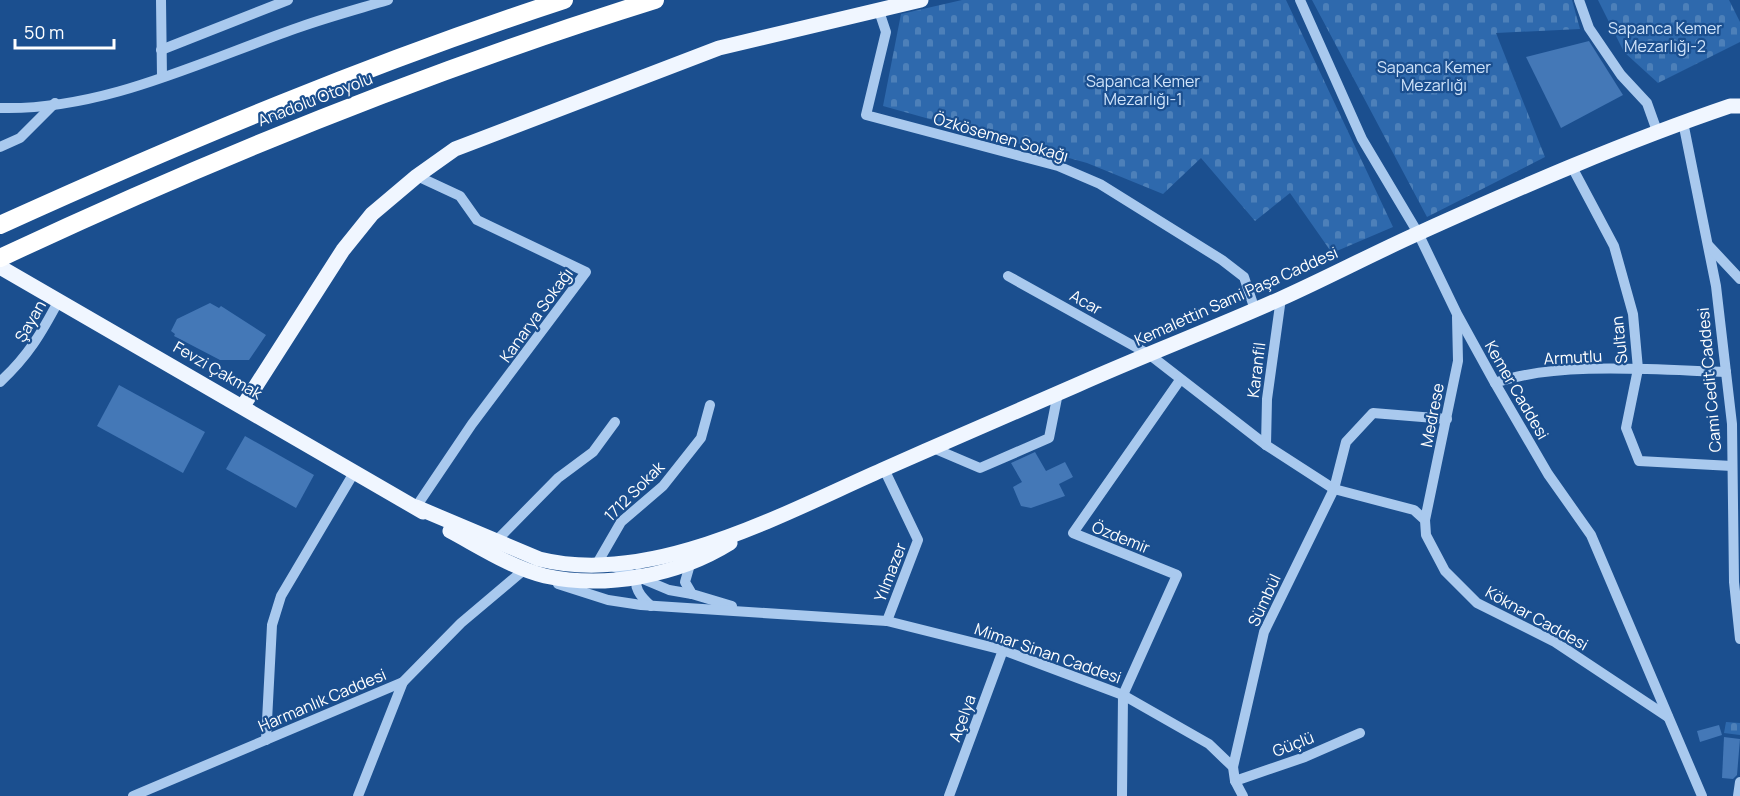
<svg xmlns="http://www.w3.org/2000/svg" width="1740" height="796" font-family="Manrope,sans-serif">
<defs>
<pattern id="cemetery-stones" width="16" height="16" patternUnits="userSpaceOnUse" patternTransform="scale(1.5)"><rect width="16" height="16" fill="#2e69ad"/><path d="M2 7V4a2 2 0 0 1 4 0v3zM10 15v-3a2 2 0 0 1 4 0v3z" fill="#4d80b9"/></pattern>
</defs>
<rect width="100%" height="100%" fill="#1b4f8f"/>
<g fill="url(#cemetery-stones)">
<path d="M962 0H1286L1393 227 1332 253 1290 193 1255 221 1201 158 1163 194 1087 163 883 106 901 14Z"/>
<path d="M1312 0H1572L1580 29 1496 33 1545 157 1427 217Z"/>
<path d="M1598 0H1729L1740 22V42L1658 83 1624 52Z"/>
<path d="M1726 722 1740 723V735L1724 733Z"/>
</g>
<g fill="#4478b7">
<path d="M1589 41 1623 95 1561 128 1526 57Z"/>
<path d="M210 303 219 308 221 306 266 335 249 360H220L174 336 175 334 171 331 177 319Z"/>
<path d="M119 385 205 432 183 473 97 426Z"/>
<path d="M245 436 314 475 296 508 226 469Z"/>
<path d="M1035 452 1046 471 1065 462 1073 477 1059 484 1065 496 1031 508 1021 506 1013 487 1022 482 1011 463Z"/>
<path d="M1719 725 1722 735 1700 742 1697 731Z"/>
<path d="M1724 737 1740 739 1737 775 1733 779 1722 778Z"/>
</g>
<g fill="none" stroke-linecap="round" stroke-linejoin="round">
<g stroke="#a9c9ee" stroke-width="10">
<path d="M161 0 162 77"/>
<path d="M1300 0 1362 139 1418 233 1457 314 1495 383 1548 474 1591 535 1702 796"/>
<path d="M1579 0 1589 28 1621 75 1647 103 1657 131"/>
<path d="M879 11 886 32 866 115 1058 166 1100 184 1222 260 1244 277 1255 310"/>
<path d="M161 50 288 0"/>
<path d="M0 108C104 111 204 60 300 27 328 17 358 9 388 0"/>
<path d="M1683 122 1716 286 1732 424 1734 582 1740 639"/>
<path d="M0 147 20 138 55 103"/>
<path d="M1572 167 1614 246 1633 314 1638 369 1626 428 1639 461 1732 466"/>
<path d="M1709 246 1740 279"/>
<path d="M1008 276 1150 355 1266 445 1334 489 1414 510 1425 520 1426 535 1445 571 1477 603 1555 642 1668 717"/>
<path d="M0 382C28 356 41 334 59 300"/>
<path d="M1495 383C1556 361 1659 370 1726 372"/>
<path d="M1266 445 1267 399 1281 298"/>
<path d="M933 448 980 468 1049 438 1058 393"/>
<path d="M884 469 918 540 887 621"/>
<path d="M416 507 472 424 586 272 477 220 460 196 417 176"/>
<path d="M1425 520 1458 361 1457 317"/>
<path d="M496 541 558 478 593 452 615 422"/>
<path d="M691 561 685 582 692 594 732 606"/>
<path d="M612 566 669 590 692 594"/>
<path d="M595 567 621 522 663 486 701 438 710 405"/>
<path d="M639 573C631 586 641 597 651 606"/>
<path d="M558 584 608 600 641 605 887 621 1003 650 1123 695 1209 744 1233 767 1235 781 1243 796"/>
<path d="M266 740 272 625 281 596 355 471"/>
<path d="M1233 767 1264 632 1334 489 1346 442 1373 413 1447 419"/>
<path d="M1235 781 1305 757 1360 733"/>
<path d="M133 796 403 682 461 623 525 569"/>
<path d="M358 796 403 682"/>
<path d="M949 796 1003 650"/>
<path d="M1122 796 1123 695 1177 575 1073 533 1180 380"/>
<path d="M1738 796 1740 782"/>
</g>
<g stroke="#f0f6ff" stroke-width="15">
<path d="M0 267 423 512"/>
<path d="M243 406 343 250 372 214 417 176 455 149 719 48 921 0"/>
<path d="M416 507 539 559C651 587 782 514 882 470 947 441 1013 413 1077 385 1144 355 1213 329 1280 299 1327 278 1372 254 1419 233 1521 187 1624 142 1730 106H1740"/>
<path d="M450 531C480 547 512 568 545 576 605 589 677 576 730 543"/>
</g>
<g stroke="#fff" stroke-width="18">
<path d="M0 225C185 141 371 63 564 0"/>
<path d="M0 258C213 158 430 70 655 0"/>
</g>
</g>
<g text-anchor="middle" stroke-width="4.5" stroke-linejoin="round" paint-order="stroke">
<g font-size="16" fill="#cfe3fa" stroke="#1b4f8f">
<text x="1665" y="34">Sapanca Kemer<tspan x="1665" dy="18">Mezarlığı-2</tspan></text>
<text x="1434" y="73">Sapanca Kemer<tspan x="1434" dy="18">Mezarlığı</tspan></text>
<text x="1143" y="87">Sapanca Kemer<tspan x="1143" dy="18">Mezarlığı-1</tspan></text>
</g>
<g font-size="16" fill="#fff" stroke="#1b4f8f">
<text transform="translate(315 99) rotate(-21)" y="6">Anadolu Otoyolu</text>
<text transform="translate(1001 137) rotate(16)" y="6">Özkösemen Sokağı</text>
<text transform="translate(1236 296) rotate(-24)" y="6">Kemalettin Sami Paşa Caddesi</text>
<text transform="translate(1086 302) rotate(29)" y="6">Acar</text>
<text transform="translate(536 315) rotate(-54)" y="6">Kanarya Sokağı</text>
<text transform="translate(30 321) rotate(-60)" y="6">Şayan</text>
<text transform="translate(1619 340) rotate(-96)" y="6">Sultan</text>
<text transform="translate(1573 357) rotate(-3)" y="6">Armutlu</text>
<text transform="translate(218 370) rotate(30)" y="6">Fevzi Çakmak</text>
<text transform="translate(1256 370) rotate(-83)" y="6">Karanfil</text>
<text transform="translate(1709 380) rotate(-95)" y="6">Cami Cedit Caddesi</text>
<text transform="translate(1517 390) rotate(60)" y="6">Kemer Caddesi</text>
<text transform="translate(1432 415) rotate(-79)" y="6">Medrese</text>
<text transform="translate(634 491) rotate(-45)" y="6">1712 Sokak</text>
<text transform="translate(1121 537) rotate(22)" y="6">Özdemir</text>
<text transform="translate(890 572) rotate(-69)" y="6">Yılmazer</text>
<text transform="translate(1264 600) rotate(-65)" y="6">Sümbül</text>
<text transform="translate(1537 618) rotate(29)" y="6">Köknar Caddesi</text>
<text transform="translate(1048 653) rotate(19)" y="6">Mimar Sinan Caddesi</text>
<text transform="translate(322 700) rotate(-23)" y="6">Harmanlık Caddesi</text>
<text transform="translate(962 718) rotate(-70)" y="6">Açelya</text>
<text transform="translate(1293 744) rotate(-21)" y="6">Güçlü</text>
</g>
</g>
<path d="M15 39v9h99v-9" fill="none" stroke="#ffffff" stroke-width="3"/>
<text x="24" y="39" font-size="18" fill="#ffffff" stroke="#1b4f8f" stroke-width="4.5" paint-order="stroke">50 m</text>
</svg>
